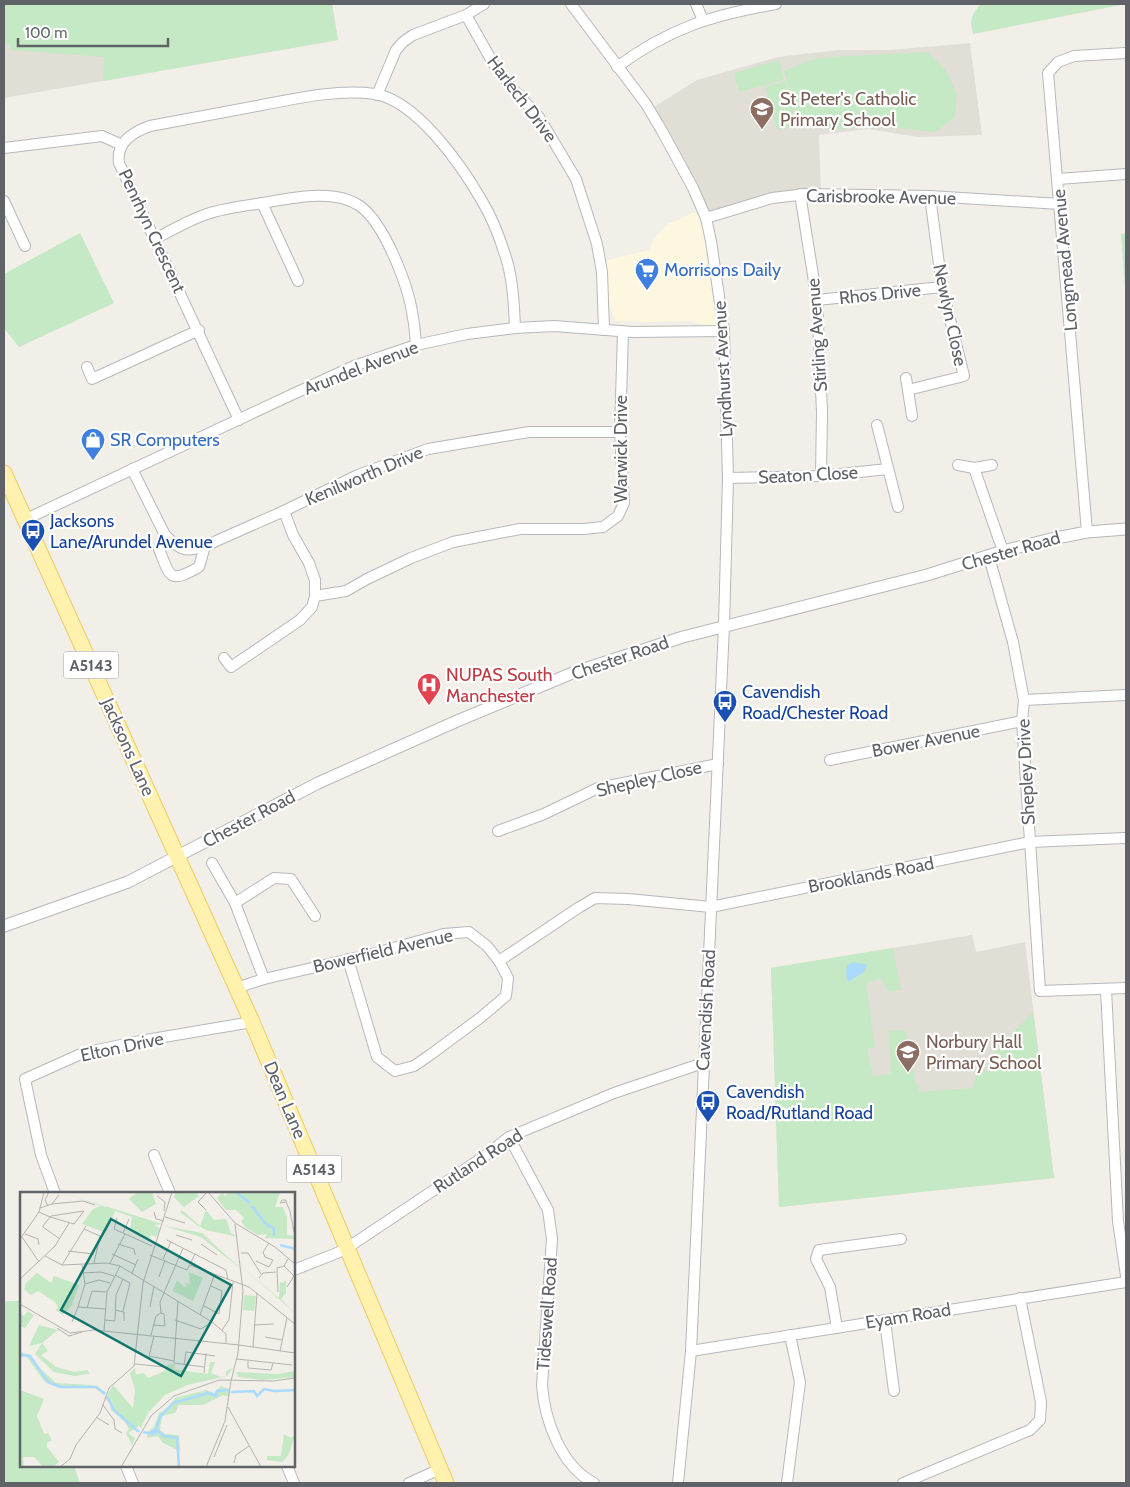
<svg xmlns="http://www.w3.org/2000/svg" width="1130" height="1487" font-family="Cabin,sans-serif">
<rect width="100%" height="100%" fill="#f1efe8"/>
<path fill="#fef7e0" d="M702 209 724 331 691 321 645 322 615 321 609 307 607 274 604 261 649 250 654 238 668 224Z"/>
<g fill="#e1ded6">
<path d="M4 4H332L338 40 4 98Z"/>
<path d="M970 43 982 135 917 137 868 129 819 135 821 194H807L706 218 649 110 697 80 778 57 838 50H890Z"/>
<path d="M972 935 976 952 1025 942 1054 1178 779 1207 771 968Z"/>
</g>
<g fill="#c5e8c5">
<path d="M4 4H332L338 40 103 81 104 57 10 50V45L4 44Z"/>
<path d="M981 4H1126L973 34C969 20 972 13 981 4Z"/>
<path d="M928 52 946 70 957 94 955 117 935 132 876 126 829 130 796 115 784 71 811 60 831 57Z"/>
<path d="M779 60 784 80 739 92 734 73Z"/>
<path d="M785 81 797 125 777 130 765 87Z"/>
<path d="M80 233 114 303 19 347 4 328V274Z"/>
<path d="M1126 233V300L1121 234Z"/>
<path d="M893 948 901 990 888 992 881 978 866 984 875 1046 867 1050 873 1076 891 1074 889 1030 906 1031 916 1085H919V1092L972 1088 979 1069 989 1072 996 1068 998 1060 994 1053 1033 1012 1054 1178 779 1207 771 968Z"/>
<path d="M9 1301H21V1466H74L80 1483H4V1302Z"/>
</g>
<path fill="#aadaff" d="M853 962 867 965 864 972 848 982 846 974 847 966Z"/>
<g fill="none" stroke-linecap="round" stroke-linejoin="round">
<defs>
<g id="minor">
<path d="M571 4 646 104 662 131 693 188 706 218 711 241 724 331 728 478 724 625 691 1351 678 1483"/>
<path d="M696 4 703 20"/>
<path d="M466 15 493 63 512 88 539 117 576 179 597 244 602 272 604 330"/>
<path d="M617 67C669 28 713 15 776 4"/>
<path d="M377 95 396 50 403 42 413 35 466 15 484 4"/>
<path d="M4 148 102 136 122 145"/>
<path d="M1058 179 1126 174"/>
<path d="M800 194 817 300 822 412 821 476"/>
<path d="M4 201 25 246"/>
<path d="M262 203 298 281"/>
<path d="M706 218 772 198 807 194 930 196 1060 204"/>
<path d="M155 239C172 230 189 220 207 214 225 208 244 206 263 203 291 198 334 188 360 206 385 224 409 287 413 318 415 327 415 336 416 345"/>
<path d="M817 300 942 287"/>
<path d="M87 367 92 379 199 330"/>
<path d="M906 378 908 390"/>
<path d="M912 416 908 390 964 376 942 287 930 196"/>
<path d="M239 420 119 163C116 142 133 132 150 126 188 119 225 112 262 105 298 98 338 89 375 94 417 101 462 166 482 201 493 219 501 241 507 261 513 282 514 305 515 328"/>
<path d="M877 425 898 507"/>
<path d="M958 465 974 468 992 465"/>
<path d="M974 468 1003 551"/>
<path d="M132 469 165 535 159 549C170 577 169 584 199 567L205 546 284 511 358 475 428 449 529 432H620"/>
<path d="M728 478 821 476 888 469"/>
<path d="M24 520 291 395 354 366 416 345 467 334 515 328 554 326 632 332 724 331"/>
<path d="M1087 532 1048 73 1058 62 1074 56 1126 53"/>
<path d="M165 535C180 550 185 553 205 546"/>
<path d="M989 557 1013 642 1024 700 1022 721 1040 991 1126 988"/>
<path d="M315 596 346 591 367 579 411 558 453 542 520 529H583L603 527 618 516 624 503 620 432 623 331"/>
<path d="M224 658 231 667 300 620 312 607 315 596V580L309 563 293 535 284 511"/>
<path d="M1024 700 1126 695"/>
<path d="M830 760 1022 721"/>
<path d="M498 831 544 814 598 788 718 764"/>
<path d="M212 863 235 903 264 979"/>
<path d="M235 903 274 878 291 879 315 916"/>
<path d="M348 959 377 1057 395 1071 414 1066 430 1055 480 1018 506 996 508 978 499 961"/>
<path d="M236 988 264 979 368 955 444 934 469 932 487 946 499 961 578 908 595 898 628 899 711 907 1030 842 1126 838"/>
<path d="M1106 990 1118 1221 1126 1276"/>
<path d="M509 1137 548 1210 552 1239 542 1386C545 1421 561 1466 594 1483"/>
<path d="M154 1155 170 1193"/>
<path d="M55 1193 41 1155 25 1079 83 1053 140 1041 252 1022"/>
<path d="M294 1270 337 1253 347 1248 485 1156 509 1137 614 1093 703 1063"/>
<path d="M885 1321 894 1391"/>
<path d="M837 1328 830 1287 816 1259 819 1250 901 1239"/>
<path d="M691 1351 1126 1282"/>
<path d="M126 1466 133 1483"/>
<path d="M287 1466 294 1483"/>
<path d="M409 1483 440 1469"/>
<path d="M787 1483 800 1382 790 1335"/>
<path d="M903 1483 1030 1430 1040 1420 1041 1402 1020 1298"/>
</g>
<path id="tertiary" d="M4 926 128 882 318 783 457 721 575 672 683 637 927 575 1003 551 1051 539 1087 532 1126 529"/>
<path id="primary" d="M4 473 252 1022 446 1483"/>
</defs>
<use href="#minor" stroke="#b5b8bc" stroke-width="12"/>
<use href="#tertiary" stroke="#b5b8bc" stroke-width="13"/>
<use href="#primary" stroke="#f2c960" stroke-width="17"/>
<use href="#minor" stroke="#fff" stroke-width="10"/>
<use href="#tertiary" stroke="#fff" stroke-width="11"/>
<use href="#primary" stroke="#fff2af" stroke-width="15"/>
</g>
<defs>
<symbol id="school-pin" viewBox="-11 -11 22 30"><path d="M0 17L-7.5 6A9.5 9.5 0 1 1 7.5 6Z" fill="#8d6e63" stroke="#fff"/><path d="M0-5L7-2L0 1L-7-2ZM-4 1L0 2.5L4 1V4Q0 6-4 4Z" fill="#fff"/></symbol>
<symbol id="supermarket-pin" viewBox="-11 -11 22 30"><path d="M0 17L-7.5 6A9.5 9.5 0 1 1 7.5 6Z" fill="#3f7fe0" stroke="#fff"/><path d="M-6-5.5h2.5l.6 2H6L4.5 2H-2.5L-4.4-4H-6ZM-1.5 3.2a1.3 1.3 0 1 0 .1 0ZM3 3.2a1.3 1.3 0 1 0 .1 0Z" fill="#fff"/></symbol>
<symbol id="shop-pin" viewBox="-11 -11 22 30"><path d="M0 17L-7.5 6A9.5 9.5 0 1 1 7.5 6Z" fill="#3f7fe0" stroke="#fff"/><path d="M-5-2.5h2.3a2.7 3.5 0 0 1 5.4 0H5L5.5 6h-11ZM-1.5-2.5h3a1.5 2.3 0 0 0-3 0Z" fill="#fff"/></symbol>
<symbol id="bus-pin" viewBox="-11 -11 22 30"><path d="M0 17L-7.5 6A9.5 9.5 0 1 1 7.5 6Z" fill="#1a4fb4" stroke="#fff"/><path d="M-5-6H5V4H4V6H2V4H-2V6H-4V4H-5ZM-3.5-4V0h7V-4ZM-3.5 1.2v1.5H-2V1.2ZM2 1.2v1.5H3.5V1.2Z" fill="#fff"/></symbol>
<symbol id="hospital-pin" viewBox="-11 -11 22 30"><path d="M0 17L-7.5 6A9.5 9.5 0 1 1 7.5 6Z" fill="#e0444e" stroke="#fff"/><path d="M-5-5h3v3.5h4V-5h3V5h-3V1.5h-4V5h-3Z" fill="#fff"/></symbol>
</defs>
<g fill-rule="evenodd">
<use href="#school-pin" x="748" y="95" width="28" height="38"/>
<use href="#supermarket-pin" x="633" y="256" width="28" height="38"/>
<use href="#shop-pin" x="79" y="426" width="28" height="38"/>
<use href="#bus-pin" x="19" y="517" width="28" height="38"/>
<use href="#hospital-pin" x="415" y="671" width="28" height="38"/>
<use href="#bus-pin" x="711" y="688" width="28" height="38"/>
<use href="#school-pin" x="894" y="1038" width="28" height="38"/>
<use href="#bus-pin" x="694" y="1088" width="28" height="38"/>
</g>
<g text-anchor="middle" stroke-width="4.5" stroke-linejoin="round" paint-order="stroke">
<g fill="#fff" stroke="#8f9295" stroke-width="1">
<rect x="63.5" y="651.5" width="55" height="27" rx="4"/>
<rect x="286.5" y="1155.5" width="55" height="27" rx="4"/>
</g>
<g font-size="16" font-weight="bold" fill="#5f6368">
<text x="91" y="671">A5143</text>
<text x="314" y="1175">A5143</text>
</g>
<g font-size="18" fill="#5f6368" stroke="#fff">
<text transform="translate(522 99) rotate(53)" y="6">Harlech Drive</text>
<text transform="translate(881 197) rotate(1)" y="6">Carisbrooke Avenue</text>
<text transform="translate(152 231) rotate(65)" y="6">Penrhyn Crescent</text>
<text transform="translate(1065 260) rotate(-95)" y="6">Longmead Avenue</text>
<text transform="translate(880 294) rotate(-6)" y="6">Rhos Drive</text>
<text transform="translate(950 315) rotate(78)" y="6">Newlyn Close</text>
<text transform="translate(817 335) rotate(-94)" y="6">Stirling Avenue</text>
<text transform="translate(361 368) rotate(-21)" y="6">Arundel Avenue</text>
<text transform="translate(723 369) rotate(-93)" y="6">Lyndhurst Avenue</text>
<text transform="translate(621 449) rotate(-90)" y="6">Warwick Drive</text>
<text transform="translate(808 475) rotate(-3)" y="6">Seaton Close</text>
<text transform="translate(364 476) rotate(-23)" y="6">Kenilworth Drive</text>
<text transform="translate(1011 551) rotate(-16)" y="6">Chester Road</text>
<text transform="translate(620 658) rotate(-19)" y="6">Chester Road</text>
<text transform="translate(926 741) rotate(-11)" y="6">Bower Avenue</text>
<text transform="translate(128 747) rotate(66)" y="6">Jacksons Lane</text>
<text transform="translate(1026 772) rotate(-93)" y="6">Shepley Drive</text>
<text transform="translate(649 779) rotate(-13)" y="6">Shepley Close</text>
<text transform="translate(249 819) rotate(-28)" y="6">Chester Road</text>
<text transform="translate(871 875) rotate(-11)" y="6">Brooklands Road</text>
<text transform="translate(383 951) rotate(-13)" y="6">Bowerfield Avenue</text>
<text transform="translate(706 1010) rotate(-87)" y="6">Cavendish Road</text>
<text transform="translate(122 1047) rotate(-12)" y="6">Elton Drive</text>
<text transform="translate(285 1100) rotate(67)" y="6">Dean Lane</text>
<text transform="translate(478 1161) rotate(-33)" y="6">Rutland Road</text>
<text transform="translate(547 1314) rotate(-86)" y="6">Tideswell Road</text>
<text transform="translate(908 1316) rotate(-9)" y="6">Eyam Road</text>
</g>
<g font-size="18" fill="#785e54" stroke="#fff" text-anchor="start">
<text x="780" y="105">St Peter's Catholic<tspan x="780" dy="21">Primary School</tspan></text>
<text x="926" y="1048">Norbury Hall<tspan x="926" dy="21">Primary School</tspan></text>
</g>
<g font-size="18" fill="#366cbe" stroke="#fff" text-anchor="start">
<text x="664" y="276">Morrisons Daily</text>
<text x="110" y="446">SR Computers</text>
</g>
<g font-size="18" fill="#164399" stroke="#fff" text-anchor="start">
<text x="50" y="527">Jacksons<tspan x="50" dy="21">Lane/Arundel Avenue</tspan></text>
<text x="742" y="698">Cavendish<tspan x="742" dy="21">Road/Chester Road</tspan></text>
<text x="726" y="1098">Cavendish<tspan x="726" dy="21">Road/Rutland Road</tspan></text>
</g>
<g font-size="18" fill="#be3a42" stroke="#fff" text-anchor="start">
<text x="446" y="681">NUPAS South<tspan x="446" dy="21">Manchester</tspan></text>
</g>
</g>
<g transform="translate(20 1192)">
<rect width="275" height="275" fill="#f1efe8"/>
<path d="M118 0H132L136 12 122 20 109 7ZM156 0H175L179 4 164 15 154 5ZM202 0 205 4 209 0H260L255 15H263L267 25V43L275 44V47L245 46 247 42 238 43 226 36 221 29 224 26 216 18H206L197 6ZM46 2 84 14V16L85 14 142 32 135 33 140 37 136 45 131 43 129 47 110 38 112 25 95 19 86 41 62 32 73 17 81 14ZM162 18 180 34 186 18 194 28 206 27 211 41 218 45 186 38 177 33 160 20ZM144 34 182 41 222 78 181 45ZM221 74 259 106 260 91 266 89V101L261 107 275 121ZM169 80 183 86 173 109 153 99 157 88 164 95 167 94 164 91 170 92ZM17 81 31 91 34 84 59 93 52 113 43 123 36 118 38 115 35 110 18 99 11 103 4 97 6 91ZM224 103 236 104 234 119 223 118ZM8 119 14 123 5 136 0 134V121L4 124ZM19 133 38 138 22 151 28 159 21 163 36 175 54 180 68 178 69 182 54 184 34 180 15 162 22 151 9 154ZM0 160 11 163 14 171 36 191 72 193 86 200 84 203 75 196H39L25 190 6 164 0 166ZM190 170H195L191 181 200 185 206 184V179L213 176 207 184 167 193 145 203 128 221 121 236 119 234 108 241 115 246 112 253 106 241 109 237 105 230 91 218 90 210 85 207 93 193 113 216 115 198 110 181 115 176 116 182 124 181 128 186 145 179 147 173 155 172 154 177 188 182ZM275 179V185L243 188 218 185 216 180 257 182ZM201 194 210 197 209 205 203 203 183 213H159L155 221 142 224 140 238 145 242 159 243 160 259 143 251 138 244 127 246V241L134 235 139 221 149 216 155 206 186 198 194 201ZM0 198 24 207 17 224 24 242 28 241 32 249 27 250V255L39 270 33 275H23L14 265H3L4 275H0ZM264 242 271 246 275 243 268 264 262 270 247 268V264H261Z" fill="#c5e8c5"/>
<path fill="none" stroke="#aadaff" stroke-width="2.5" d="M216 0 230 11M232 14 245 31 254 37V44M260 53 275 57M0 163 10 164 28 190 40 195H76L85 202M211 200 234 199 237 204 244 197 254 199 275 198M87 205 94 218 119 240M123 240 134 242 137 238 144 244 157 246 159 275M130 241 136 237 140 225 153 211 188 201 196 204 197 199 208 198"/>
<path fill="none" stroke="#b3b3b1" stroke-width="1" d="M188 0 215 31 255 55 275 72M186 1 178 10 186 18M137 4 145 10 144 19M262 8H266V10L260 11ZM266 10 270 19 274 40 273 35M32 12 63 9 75 13M28 14 25 8 29 0M20 16 32 12 39 3M19 20 30 25 54 32 64 19 31 24 30 25 23 34V35L40 47M134 20 136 27 144 29M145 25 165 31M97 26 94 37 132 54M64 37 80 44 74 71M103 41 109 27M5 42 18 47 19 53M156 43 172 48M2 45 19 70M0 47 19 20 24 0M147 48 206 78 208 88M98 52 114 57 115 63M181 52 197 63M48 59 74 62M221 61H228L241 82M92 62 116 73M130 63 167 78 175 62M25 64 42 73 87 71 100 74 192 130 206 142V151M245 65 243 60 249 51M143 67 151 50M236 69 249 75 253 68 245 65M90 71 105 42M42 73 66 34M62 73 65 92M170 73 229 95 275 132M264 74 274 84 267 95M63 81 81 80 94 84M112 81 118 67M95 83 110 91 103 119M139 85 145 68M239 86 243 81 256 80M0 87 35 54 49 31M65 92 58 115 85 117M65 92 79 88 90 91M258 100 257 76 264 74 268 67M158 109 154 171 184 175M0 112 50 141 74 138 219 153M184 114 199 122 202 99 191 94M130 115 134 94M67 116 72 99 87 100M95 118 104 120V129M180 123 194 84M85 128 95 129 96 103 103 87M155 128 181 137 192 130M52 130 58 115M134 133 145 134 144 122 141 121M234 133 254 132M37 136 49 144 62 140M202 138 209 128 213 90M84 139 87 100 100 74M131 143 136 124 141 121 140 110 163 56M134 144 129 164 154 169M245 145 262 148M219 153 275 161M233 155 237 101M260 159 267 126M217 167 272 173M228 169V176L251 178 253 171M115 172 145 175M164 173 166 160 195 164M184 181 186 161M211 189 218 161 223 99 215 32M83 213 94 228 95 237 102 241M208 215 241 275M76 225 89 233M194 265 207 233M214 271 216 263 229 254M40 275 50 267 56 253 80 221 89 196 114 174 123 91 152 0M101 275 131 224 154 204 199 188 253 189 275 186M186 275 205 229 211 189"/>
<path fill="#0f766e" fill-opacity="0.15" stroke="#0f766e" stroke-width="2.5" d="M91 27 211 93 161 184 41 118Z"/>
<rect width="275" height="275" fill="none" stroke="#5f6368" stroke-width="2.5"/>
</g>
<rect width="1130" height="1487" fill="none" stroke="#5f6368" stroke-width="10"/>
<path d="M18 38v8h150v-8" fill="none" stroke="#5f6368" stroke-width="2.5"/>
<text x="25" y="38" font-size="15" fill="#5f6368" stroke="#ffffff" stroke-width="4" paint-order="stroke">100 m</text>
</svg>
